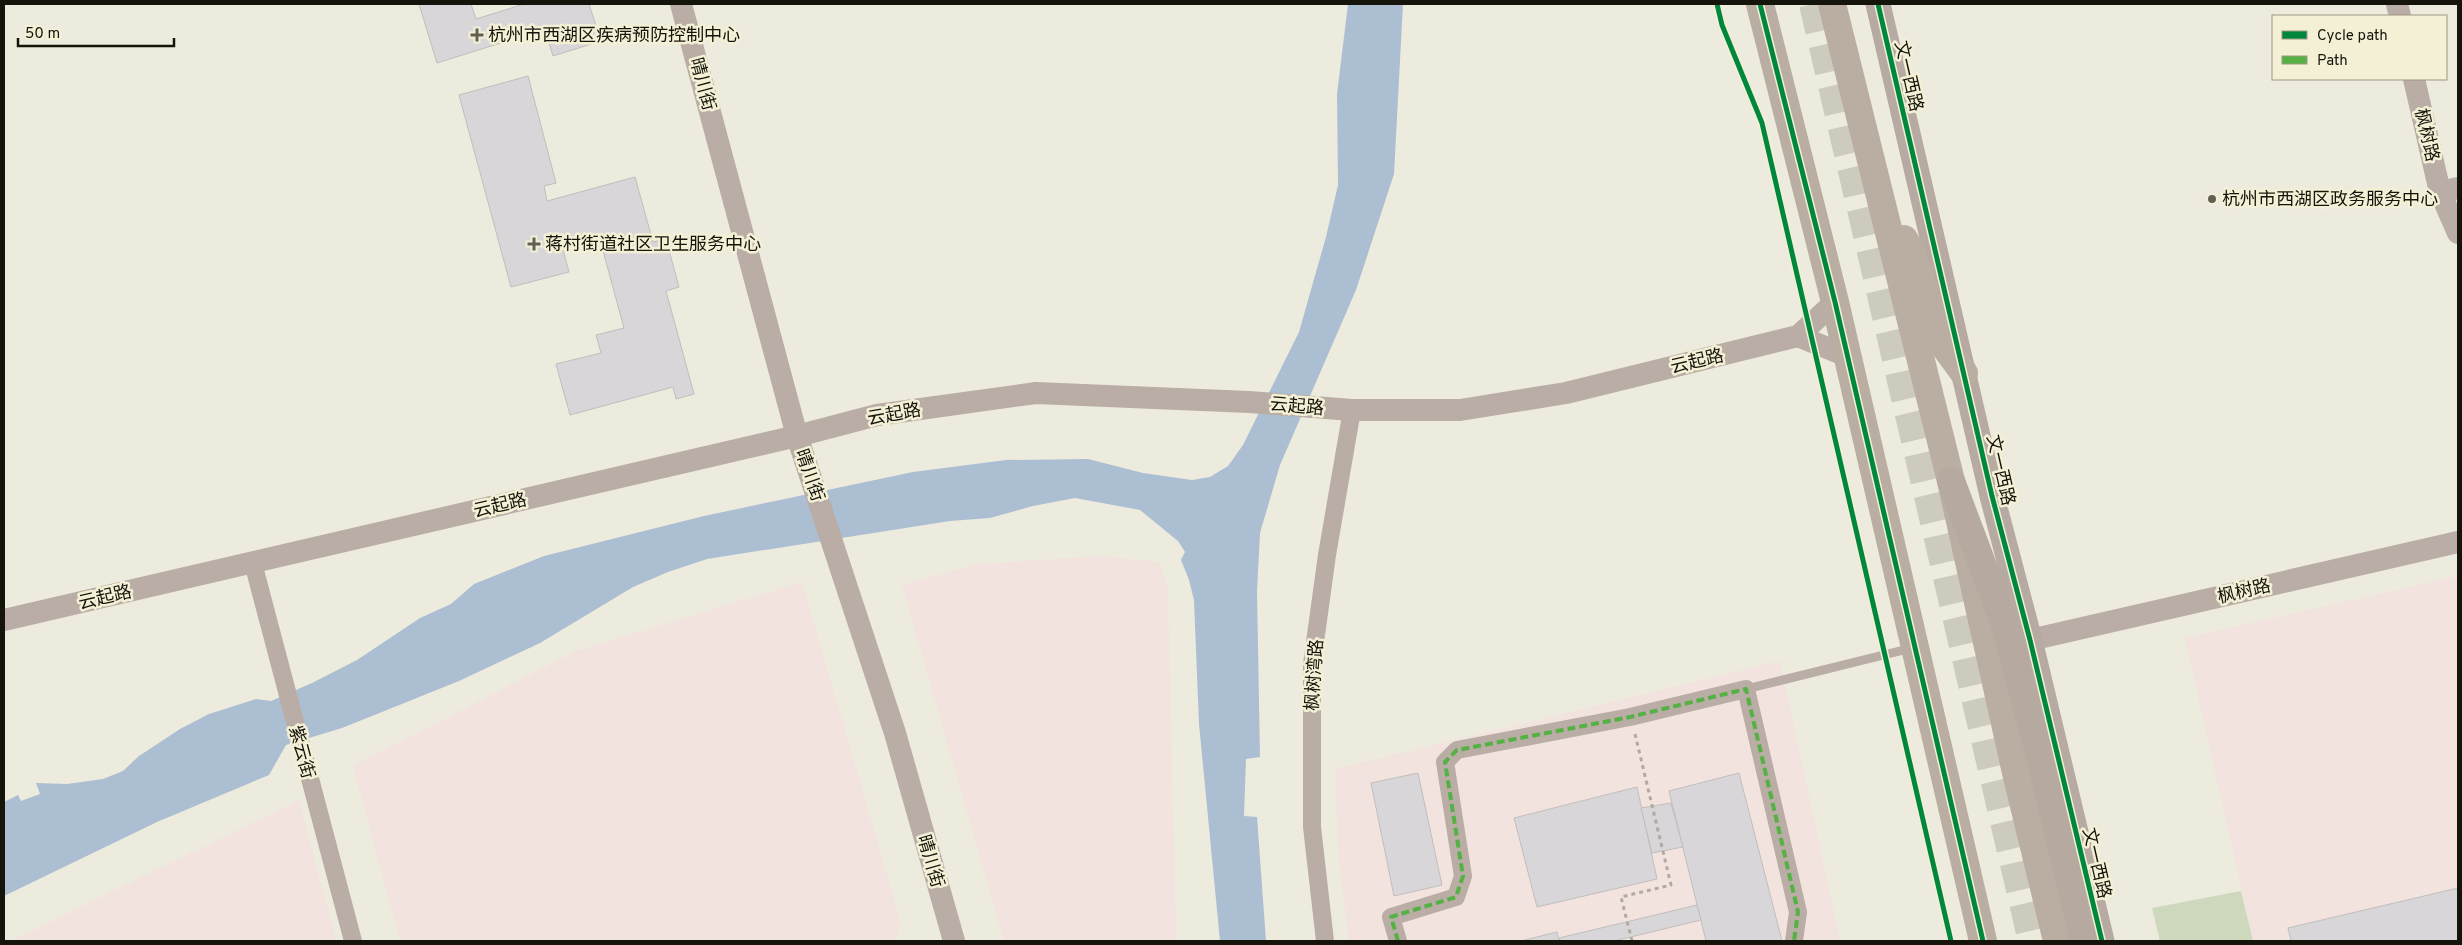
<svg xmlns="http://www.w3.org/2000/svg" width="2462" height="945" font-family="Overpass,'Noto Sans SC',sans-serif">
<rect width="100%" height="100%" fill="#edebdd"/>
<g fill="#f3e3de">
<path d="M1100 556 1159 562 1168 587 1176 941H1004L902 585 978 564Z"/>
<path d="M2458 576V941H2253L2185 638Z"/>
<path d="M802 582 901 923 895 941H400L353 766 576 651Z"/>
<path d="M1780 661 1840 941H1349L1339 861 1335 769Z"/>
<path d="M299 800 336 941H11Z"/>
</g>
<path fill="#cdd8bd" d="M2241 891 2253 941H2160L2152 908Z"/>
<path fill="#acbed2" d="M1348 4H1403L1394 174 1356 290 1280 465 1260 533 1257 591 1260 757 1246 759 1244 816 1257 817 1266 941H1220L1199 724 1194 600 1189 580 1181 560 1185 552 1178 541 1140 510 1075 498 1033 506 990 518 950 521 707 559 668 572 633 587 540 643 459 681 342 728 286 745 269 775 157 822 4 896V802L18 795 21 801 40 794 36 783 67 784 103 779 123 771 139 756 180 729 209 714 256 699 271 701 312 683 357 660 420 618 451 604 474 584 544 556 704 516 913 472 1006 460 1088 459 1143 473 1192 480 1210 477 1228 466 1243 445 1299 332 1326 237 1338 185 1337 94Z"/>
<g fill="#d8d6d8" stroke="#c0bebd">
<path d="M419 4H471L476 19 524 4H589L601 41 553 56 545 29 437 63Z"/>
<path d="M528 76 556 183 544 186 547 201 635 177 653 242 666 239 679 287 666 291 694 394 676 399 673 387 570 415 556 364 601 353 596 335 624 328 599 236 562 246 569 272 511 287 459 95Z"/>
<path d="M1418 773 1442 885 1394 896 1371 783Z"/>
<path d="M1739 773 1782 941H1706L1669 791Z"/>
<path d="M1637 787 1657 879 1537 907 1514 818Z"/>
<path d="M1671 803 1683 847 1652 853 1641 808Z"/>
<path d="M2458 888V941H2291L2288 928Z"/>
<path d="M1697 905 1701 920 1614 941H1559V938Z"/>
<path d="M1557 932 1559 941H1521Z"/>
</g>
<g fill="none" stroke-linecap="round" stroke-linejoin="round">
<path stroke="#cdcbbe" stroke-width="28" stroke-dasharray="28 14" stroke-linecap="butt" d="M1813 4 2032 941"/>
<path stroke="#b1aaa1" stroke-width="3" stroke-dasharray="4 4" stroke-linecap="butt" d="M1632 941 1621 897 1671 885 1635 734"/>
<path stroke="#b9ada6" stroke-width="9" d="M1746 689 1912 648"/>
<g stroke="#b9ada6" stroke-width="18">
<path d="M253 563 353 941"/>
<path d="M1325 941 1312 827V664L1327 555 1352 410"/>
<path d="M1398 941 1391 917 1456 897 1463 876 1445 762 1457 750 1630 717 1746 689 1798 912 1794 941"/>
</g>
<g stroke="#b9ada6" stroke-width="22">
<path d="M681 4 797 436 895 733 954 941"/>
<path d="M2397 4 2400 16"/>
<path d="M2414 79 2440 192 2458 188"/>
<path d="M2440 192 2458 233"/>
<path d="M1798 336 1847 356"/>
<path d="M4 620 797 436 877 415 1036 393 1249 402 1352 410H1460L1566 393 1798 336 1835 302"/>
<path d="M2030 640 2458 542"/>
</g>
<path stroke="#b7aaa2" stroke-width="25" d="M1878 4 1992 496 2030 640 2102 941"/>
<g stroke="#baaea3" stroke-width="28">
<path d="M1760 4 1835 302 1983 941"/>
<path d="M1832 4 1951 481 2017 777 2057 941"/>
<path d="M1904 239 1910 249 1945 347 1964 373"/>
</g>
<path stroke="#b6aaa0" stroke-width="28" d="M1951 481 2004 622 2040 756 2084 941"/>
<path stroke="#55b144" stroke-width="4" stroke-dasharray="8 4" stroke-linecap="butt" d="M1398 941 1391 917 1456 897 1463 876 1445 762 1457 750 1630 717 1746 689 1798 912 1794 941"/>
<defs>
<g id="cycleway">
<path d="M1717 4 1722 25 1762 123 1951 941"/>
<path d="M1760 4 1835 302 1983 941"/>
<path d="M1878 4 1992 496 2030 640 2102 941"/>
</g>
</defs>
<use href="#cycleway" stroke="#f4f0d6" stroke-width="8"/>
<use href="#cycleway" stroke="#00873e" stroke-width="5"/>
</g>
<g fill="#615f54" stroke="#f4f0d6" stroke-width="2">
<path d="M474.5 27.5h5v5h5v5h-5v5h-5v-5h-5v-5h5z"/>
<circle cx="2212" cy="199" r="5"/>
<path d="M531.5 236.5h5v5h5v5h-5v5h-5v-5h-5v-5h5z"/>
</g>
<g text-anchor="middle" stroke-width="5" stroke-linejoin="round" paint-order="stroke">
<g font-size="18" fill="#15140b" stroke="#f4f0d6" text-anchor="start">
<text x="488" y="41">杭州市西湖区疾病预防控制中心</text>
<text x="2222" y="205">杭州市西湖区政务服务中心</text>
<text x="545" y="250">蒋村街道社区卫生服务中心</text>
</g>
<g font-size="18" fill="#15140b" stroke="#f4f0d6">
<text transform="translate(1909 76) rotate(77)" y="6">文一西路</text>
<text transform="translate(703 84) rotate(75)" y="6">晴川街</text>
<text transform="translate(2427 135) rotate(77)" y="6">枫树路</text>
<text transform="translate(1697 361) rotate(-13)" y="6">云起路</text>
<text transform="translate(1297 406) rotate(5)" y="6">云起路</text>
<text transform="translate(894 414) rotate(-10)" y="6">云起路</text>
<text transform="translate(2001 470) rotate(77)" y="6">文一西路</text>
<text transform="translate(810 475) rotate(71)" y="6">晴川街</text>
<text transform="translate(500 505) rotate(-13)" y="6">云起路</text>
<text transform="translate(2244 591) rotate(-13)" y="6">枫树路</text>
<text transform="translate(105 597) rotate(-13)" y="6">云起路</text>
<text transform="translate(1314 675) rotate(-86)" y="6">枫树湾路</text>
<text transform="translate(302 752) rotate(75)" y="6">紫云街</text>
<text transform="translate(931 861) rotate(74)" y="6">晴川街</text>
<text transform="translate(2097 863) rotate(77)" y="6">文一西路</text>
</g>
</g>
<rect width="2462" height="945" fill="none" stroke="#15140b" stroke-width="10"/>
<rect x="2272" y="15" width="175" height="65" fill="#f4f0d6" stroke="#9b9885"/>
<rect x="2282" y="31" width="25" height="8" fill="#00873e" stroke="#9b9885"/>
<text x="2317" y="40" font-size="15" fill="#15140b">Cycle path</text>
<rect x="2282" y="56" width="25" height="8" fill="#55b144" stroke="#9b9885"/>
<text x="2317" y="65" font-size="15" fill="#15140b">Path</text>
<path d="M18 38v8h156v-8" fill="none" stroke="#15140b" stroke-width="2.5"/>
<text x="25" y="38" font-size="15" fill="#15140b" stroke="#f4f0d6" stroke-width="4" paint-order="stroke">50 m</text>
</svg>
